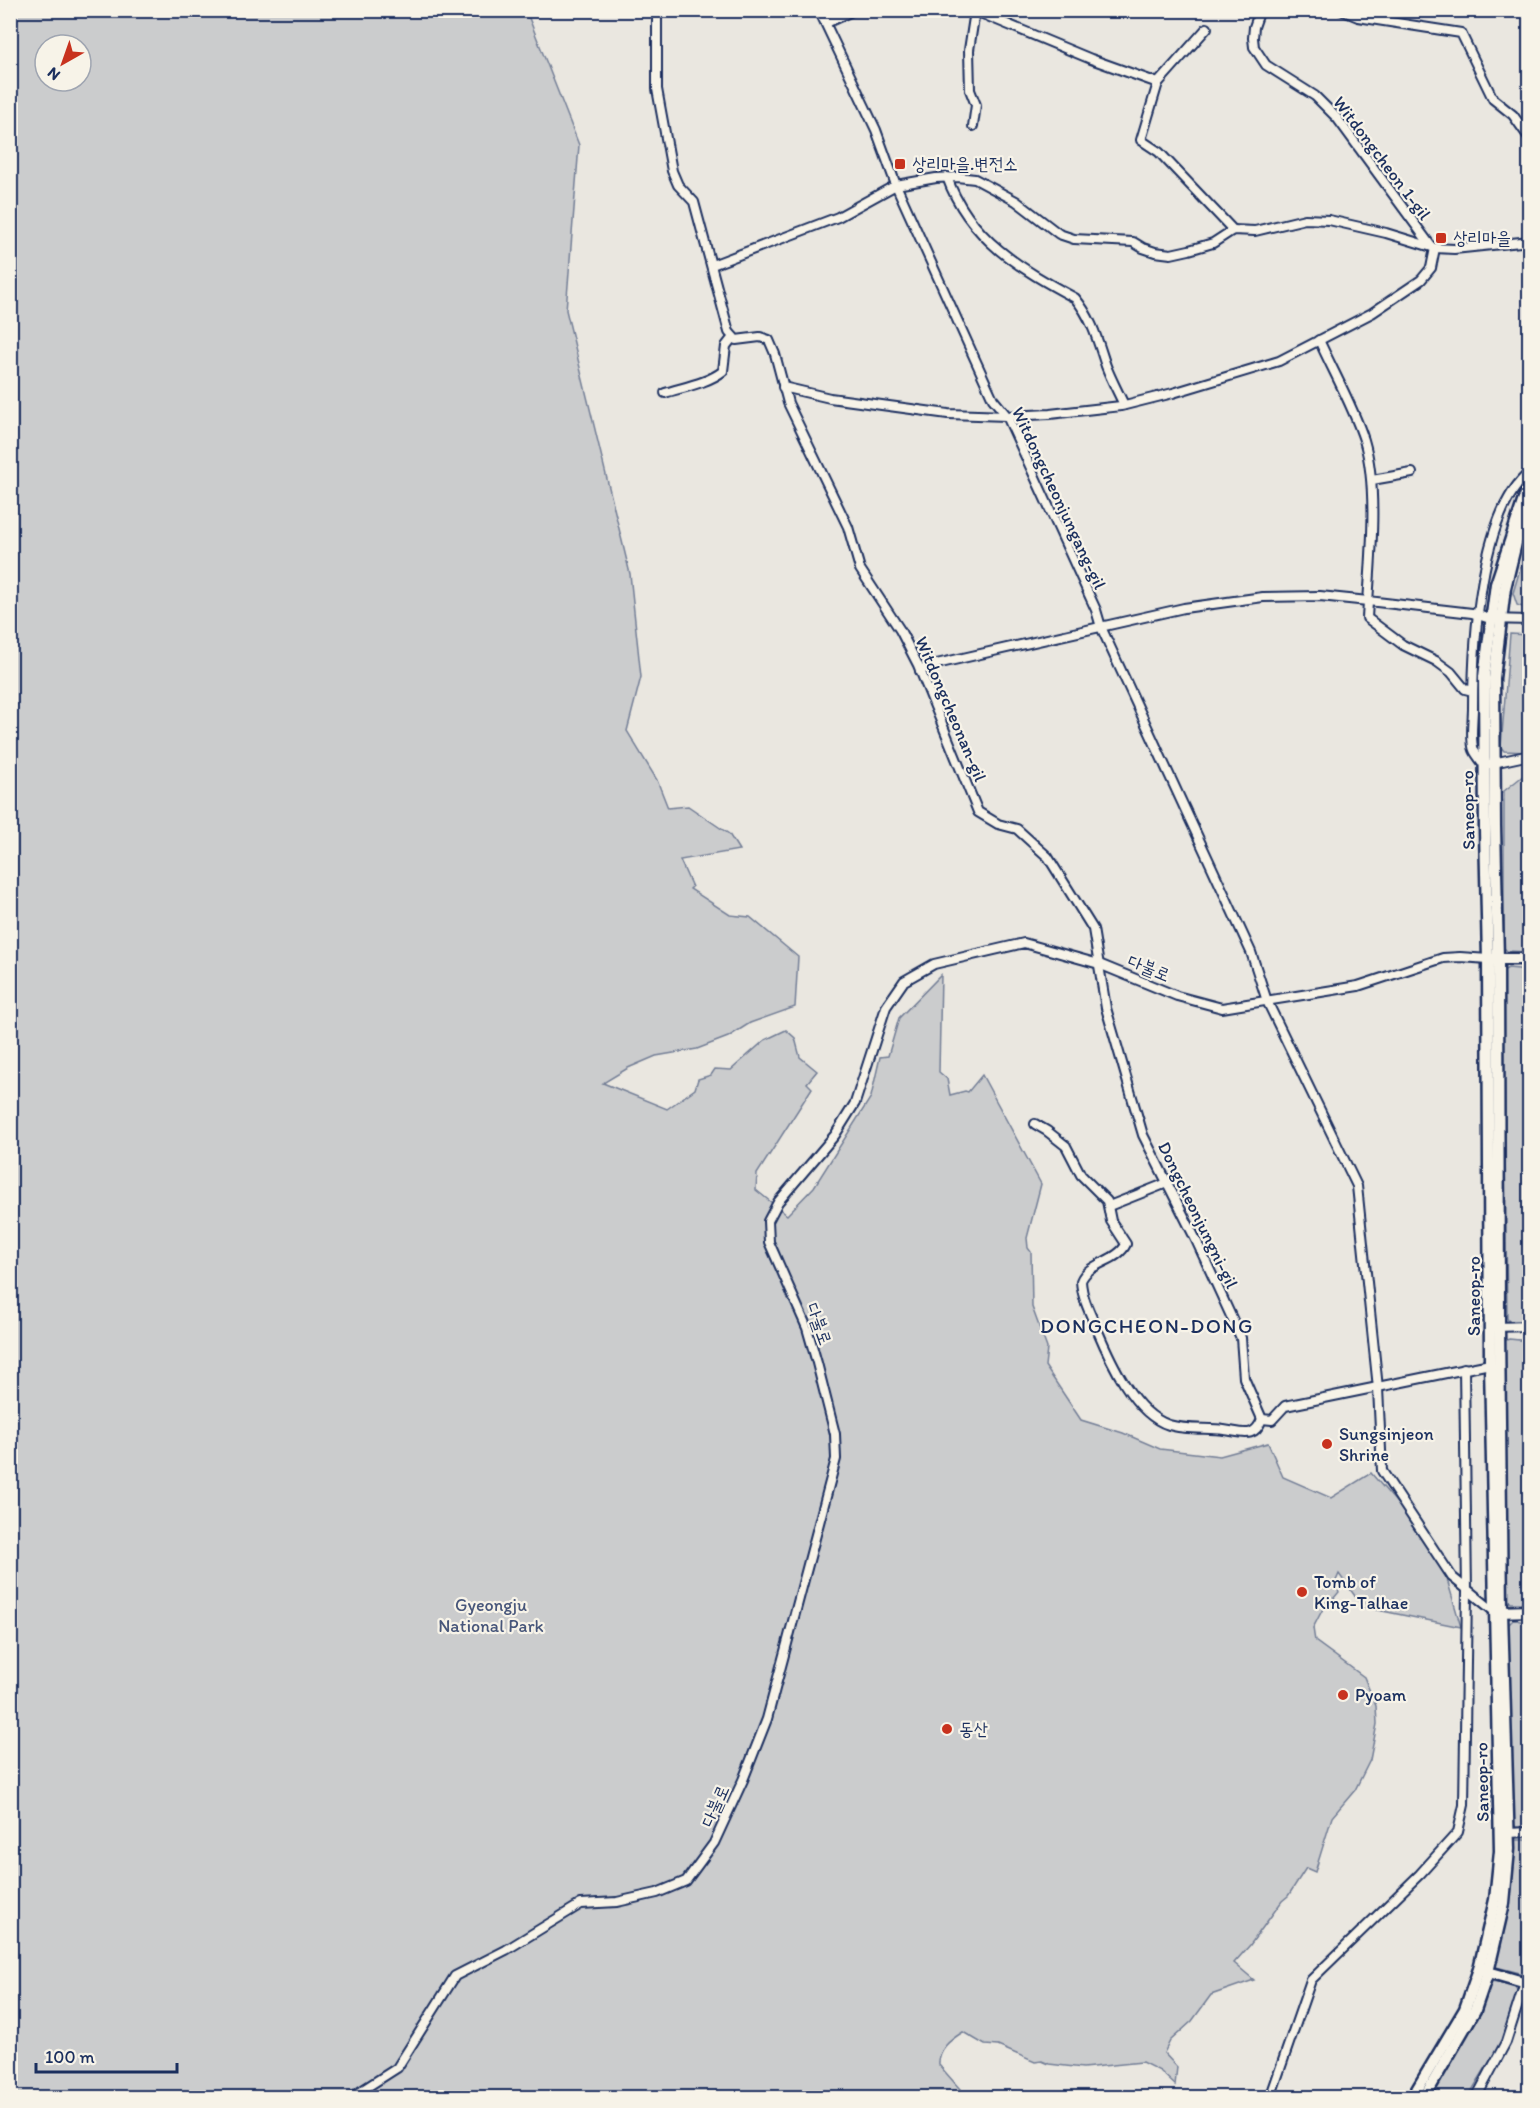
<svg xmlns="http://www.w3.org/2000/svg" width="1540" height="2108" font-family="Itim,'Poor Story',sans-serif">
<rect width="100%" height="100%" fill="#eae7e0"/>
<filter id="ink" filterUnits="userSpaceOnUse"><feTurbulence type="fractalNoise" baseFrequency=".0167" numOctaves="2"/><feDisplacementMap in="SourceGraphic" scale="12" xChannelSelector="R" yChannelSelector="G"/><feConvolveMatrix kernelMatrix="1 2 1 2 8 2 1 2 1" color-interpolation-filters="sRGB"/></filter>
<g filter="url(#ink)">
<g fill="#cbcccd" stroke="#737e96" stroke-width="1.5" fill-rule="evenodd">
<path d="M11 11H516L529 18 579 145 566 310 630 574 641 677 627 731 657 780 668 808 688 806 729 834 739 850 680 860 692 887 690 889 730 915 750 917 798 957 795 1007 750 1023 728 1037 697 1049 656 1056 628 1068 603 1083 667 1109 695 1089 698 1079 711 1075 715 1069 731 1070 765 1040 786 1030 795 1038 800 1057 817 1071 807 1083 812 1088 757 1174 756 1190 787 1215 814 1187 871 1097 880 1057 888 1056 899 1018 941 975 939 1072 947 1079 950 1095 965 1091 968 1092 982 1075 1041 1184 1027 1238 1028 1248 1031 1252 1032 1307 1047 1348 1045 1366 1081 1420 1123 1433 1160 1449 1220 1456 1268 1443 1283 1477 1331 1498 1371 1473 1439 1552 1461 1627 1363 1607 1339 1574 1335 1583 1339 1592 1334 1598 1327 1601 1313 1628 1315 1641 1364 1677 1376 1706 1377 1724 1370 1760 1355 1790 1332 1817 1315 1872 1306 1868 1288 1896 1282 1901 1250 1945 1234 1963 1254 1980 1211 1995 1192 2021 1170 2041 1164 2053 1177 2067 1175 2085 1160 2071 1142 2062 1083 2068 1049 2064 1042 2061 1035 2062 998 2046 985 2045 963 2032C950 2040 938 2049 939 2065L967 2097 11 2098ZM45 45H81V81H45Z"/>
<path d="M1529 539 1530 610 1517 605 1513 593Z"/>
<path d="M1510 634 1529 635V750L1527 752 1504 751 1501 747Z"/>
<path d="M1529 771V952L1507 951 1504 948V791Z"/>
<path d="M1508 968 1529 970V1322H1509L1507 1318 1503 971Z"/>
<path d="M1509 1339 1529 1341V1603H1511L1508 1600 1504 1341Z"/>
<path d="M1514 1619 1529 1624V1827H1516L1512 1823 1508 1625Z"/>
<path d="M1512 1840H1529V1956L1524 1974 1496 1967 1494 1964Z"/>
<path d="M1491 1981 1514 1985 1518 1992 1502 2041 1468 2097H1434L1432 2092 1488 1983Z"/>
</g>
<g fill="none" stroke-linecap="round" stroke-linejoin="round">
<defs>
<g id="street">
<path d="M657 10V89L672 171 678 185 694 202 729 332 736 340 760 337 769 340 775 354 788 403 848 527 860 569 900 630 918 665 978 812 998 824 1017 829 1048 857 1093 929 1106 1008 1143 1135 1196 1240 1241 1338 1244 1378 1262 1419 1272 1420 1285 1406 1490 1364"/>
<path d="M819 10 876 130 896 185 993 399 1007 416 1096 610 1101 627 1251 952 1267 1001 1357 1186 1378 1388 1382 1471 1452 1577 1495 1612"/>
<path d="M973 10 1091 59 1158 83 1141 140 1159 152 1233 230"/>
<path d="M1260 10 1254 27 1253 38 1254 47 1266 65 1315 96 1337 118 1431 246"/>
<path d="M1341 10 1358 17 1461 33 1493 99 1513 115 1530 139"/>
<path d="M826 23 854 10"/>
<path d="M1158 83 1207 28"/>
<path d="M973 126 976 105 970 90 969 50 975 11"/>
<path d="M947 177C969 239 1021 269 1075 298 1092 318 1098 342 1106 366 1111 379 1118 392 1124 405"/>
<path d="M712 265 838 217 896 185 936 178 957 177 975 179 1016 201 1059 234 1074 239 1133 242 1143 248 1155 252 1171 254 1189 250 1213 243 1233 230 1255 231 1305 219 1329 220 1386 233 1435 248 1454 249 1530 241"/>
<path d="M1319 340C1334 373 1353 406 1364 440 1379 490 1370 565 1367 618L1403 645 1436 661 1451 672 1465 689 1473 691"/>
<path d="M783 387 830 398 948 414 1007 416 1050 414 1121 406 1173 393 1279 361 1372 313 1421 280 1431 268 1435 248"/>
<path d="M665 393C684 387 708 383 723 371L726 346 733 337"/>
<path d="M1530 472C1479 513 1473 647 1473 708 1473 718 1470 741 1474 750 1476 755 1481 760 1484 765L1530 755"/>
<path d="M1372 480 1412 473"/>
<path d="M920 671 932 665 1184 608 1263 597 1320 596 1368 601 1472 613 1490 619 1530 620"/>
<path d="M1035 1124 1047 1131 1066 1146 1081 1175 1107 1201 1111 1221 1126 1244C1118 1262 1088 1262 1081 1281 1082 1298 1090 1313 1097 1329 1110 1360 1134 1414 1169 1425 1185 1430 1207 1428 1224 1430 1242 1432 1254 1440 1262 1419"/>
<path d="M1109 1206 1167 1183"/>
<path d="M1496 1327 1530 1326"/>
<path d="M1508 1833 1530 1832"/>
<path d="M350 2098 397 2068 455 1976 506 1950 581 1904 617 1902 657 1893 686 1881 714 1843 743 1780 767 1719 836 1459 835 1434 817 1363 807 1328 769 1242 768 1221 778 1202 835 1135 855 1103 886 1007 904 981 934 964 1024 943 1099 964 1177 996 1222 1008 1358 986 1443 958 1460 957 1488 959"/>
<path d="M1270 2098 1311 1980 1420 1874 1458 1832 1464 1805 1467 1591 1464 1368"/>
<path d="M1476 2098 1506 2042 1530 1967"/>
</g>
<g id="secondary">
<path d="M1492 959H1530"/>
<path d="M1498 1612 1530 1611"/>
<path d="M1481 1970 1530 1984"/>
<path d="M1412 2098 1465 2009 1479 1969 1495 1900 1500 1851 1490 1364 1488 959 1485 830 1484 677 1496 584 1530 481"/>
<path d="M1424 2098 1475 2010 1488 1972 1504 1903 1509 1849 1502 1612 1499 1327 1498 959 1495 826 1494 678 1505 588 1516 543 1530 507"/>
</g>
</defs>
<use href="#street" stroke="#1b2f5e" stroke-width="12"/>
<use href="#secondary" stroke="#1b2f5e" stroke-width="15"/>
<use href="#street" stroke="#f7f3e8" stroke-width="8"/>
<use href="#secondary" stroke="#f7f3e8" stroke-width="10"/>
</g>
</g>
<g fill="#c8321e" stroke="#f7f3e8" stroke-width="2">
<rect x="894" y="158" width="12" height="12" rx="3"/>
<rect x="1435" y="232" width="12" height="12" rx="3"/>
<circle cx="1327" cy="1444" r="6"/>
<circle cx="1302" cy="1592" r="6"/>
<circle cx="1343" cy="1695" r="6"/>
<circle cx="947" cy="1729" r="6"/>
</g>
<g text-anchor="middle" stroke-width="4.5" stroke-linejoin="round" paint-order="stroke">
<g font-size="18" fill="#1b2f5e" stroke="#f7f3e8">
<text transform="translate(1382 158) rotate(53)" y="6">Witdongcheon 1-gil</text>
<text transform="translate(1059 498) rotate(65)" y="6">Witdongcheonjungang-gil</text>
<text transform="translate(951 709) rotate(67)" y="6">Witdongcheonan-gil</text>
<text transform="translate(1468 810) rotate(-91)" y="6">Saneop-ro</text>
<text transform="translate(1149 968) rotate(22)" y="6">다불로</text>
<text transform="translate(1198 1215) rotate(64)" y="6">Dongcheonjungni-gil</text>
<text transform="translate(1474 1296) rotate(-90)" y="6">Saneop-ro</text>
<text transform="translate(819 1324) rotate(70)" y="6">다불로</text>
<text transform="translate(1482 1782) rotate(-91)" y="6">Saneop-ro</text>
<text transform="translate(715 1806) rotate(-66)" y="6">다불로</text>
</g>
<g font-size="18" fill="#1b2f5e" stroke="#f7f3e8" text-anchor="start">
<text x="912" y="170">상리마을.변전소</text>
<text x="1453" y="244">상리마을</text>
<text x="1339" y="1440">Sungsinjeon<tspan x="1339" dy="21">Shrine</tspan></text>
<text x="1314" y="1588">Tomb of<tspan x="1314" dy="21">King-Talhae</tspan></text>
<text x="1355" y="1701">Pyoam</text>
<text x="959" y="1735">동산</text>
</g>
<g font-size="18" fill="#47567a" stroke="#f7f3e8">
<text x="491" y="1611">Gyeongju<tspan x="491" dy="21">National Park</tspan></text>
</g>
<g font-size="21" letter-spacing="1.5" fill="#1b2f5e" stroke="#f7f3e8">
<text x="1147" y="1333">DONGCHEON-DONG</text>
</g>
</g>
<rect width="1540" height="2108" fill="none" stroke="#f7f3e8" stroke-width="36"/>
<rect x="18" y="18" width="1504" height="2072" fill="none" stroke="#1b2f5e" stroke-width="2" filter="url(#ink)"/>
<g transform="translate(63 63) rotate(220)"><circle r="28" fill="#f7f3e8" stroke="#9fa5b1" stroke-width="1.5"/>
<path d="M0-4.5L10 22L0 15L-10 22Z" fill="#c8321e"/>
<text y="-9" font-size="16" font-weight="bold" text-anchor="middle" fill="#1b2f5e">N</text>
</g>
<path d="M36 2063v9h141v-9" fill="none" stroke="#1b2f5e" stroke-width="3"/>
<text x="45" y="2063" font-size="18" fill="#1b2f5e" stroke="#f7f3e8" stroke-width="4.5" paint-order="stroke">100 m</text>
</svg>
